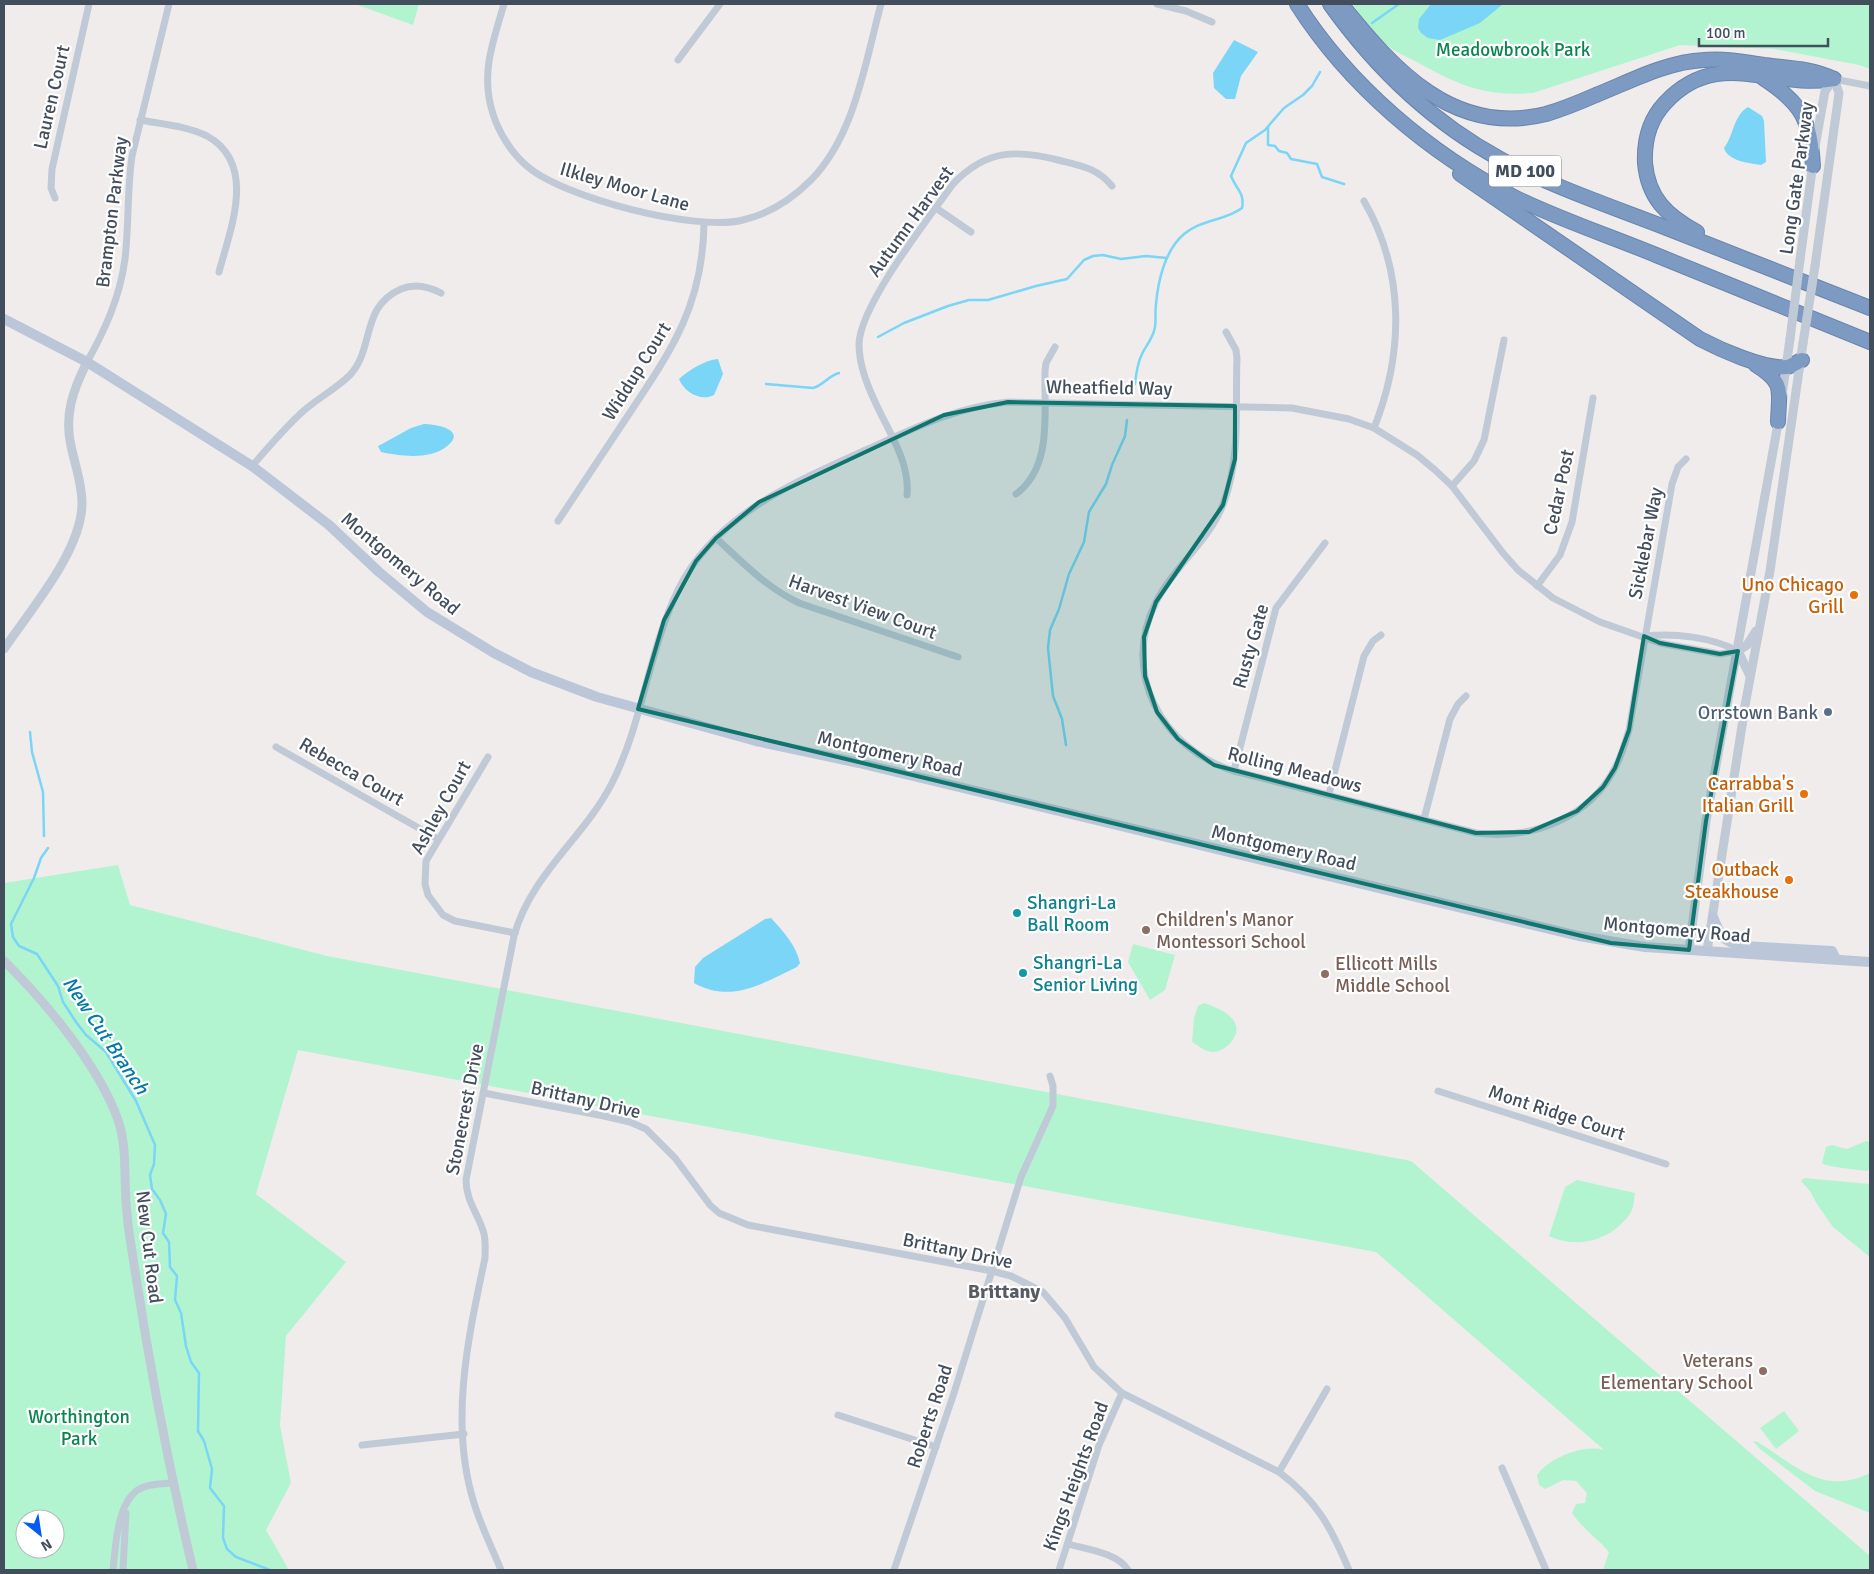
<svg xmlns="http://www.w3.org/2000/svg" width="1874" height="1574" font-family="Signika,sans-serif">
<rect width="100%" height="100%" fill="#efeceb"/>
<g fill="#b3f4d0" fill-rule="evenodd">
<path d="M355 4H419L413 25Z"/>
<path d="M1353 4H1870V69L1859 65 1774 49 1680 45 1533 93C1485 97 1458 85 1417 62 1407 57 1395 52 1387 45 1374 35 1361 17 1353 4Z"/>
<path d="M118 865 130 905 327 956 1411 1161 1870 1556V1570H1603L1609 1552C1597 1538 1582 1528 1572 1513L1576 1504 1585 1503 1587 1493 1576 1481 1563 1480 1545 1489 1539 1485 1537 1475C1550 1457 1584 1444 1604 1450L1376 1252 298 1050 256 1194 346 1262 286 1336 280 1425 291 1483 266 1530 289 1570H4V883ZM25 1519H55V1549H25Z"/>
<path d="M1133 944 1175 955 1165 990 1150 1000 1128 962Z"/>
<path d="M1204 1003C1215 1007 1227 1011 1234 1021 1243 1034 1226 1052 1213 1052 1205 1052 1199 1046 1192 1042L1194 1018 1198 1006Z"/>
<path d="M1866 1141 1870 1142V1169L1867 1171C1858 1170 1827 1167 1822 1163L1826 1147 1832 1145 1847 1149Z"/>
<path d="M1804 1178 1870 1184V1257L1833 1227 1817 1204 1810 1191 1801 1181Z"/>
<path d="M1577 1180 1635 1193C1634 1199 1634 1207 1631 1212 1613 1240 1578 1250 1549 1236L1565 1187Z"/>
<path d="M1784 1411 1799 1431 1776 1449 1760 1428Z"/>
<path d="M1753 1441 1758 1442C1796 1466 1824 1496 1870 1473V1513L1815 1491 1760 1449Z"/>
</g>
<g fill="#7ad5f7">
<path d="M1431 4H1503L1480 23 1440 40 1428 38 1421 33 1418 28 1419 19Z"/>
<path d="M1234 40 1258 52 1241 76 1235 99H1226L1214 88 1213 73Z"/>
<path d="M1748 107 1762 116 1764 121 1766 162 1761 165C1748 163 1728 161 1724 148 1734 135 1733 116 1748 107Z"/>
<path d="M718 359 723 374 714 395C701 402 684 392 679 379 689 370 705 360 718 359Z"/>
<path d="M424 424C436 424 469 430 446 447 429 460 400 456 381 452L378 446 382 444 411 428Z"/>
<path d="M771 918C783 931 796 945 800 963L797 967C763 983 731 1004 694 983L695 967 703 958 765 919Z"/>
</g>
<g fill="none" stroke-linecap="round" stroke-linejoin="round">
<g stroke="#7ad5f7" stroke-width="2.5">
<path d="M1372 23 1399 4"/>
<path d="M1268 127V145L1275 146 1279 151 1287 153 1291 159 1317 164 1322 177 1344 184"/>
<path d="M878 337 904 323 948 306 969 300H988L1036 286 1067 279 1084 260 1093 256 1103 255 1121 259 1146 256 1167 258"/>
<path d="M766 384 813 388C824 385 828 376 839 373"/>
<path d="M1135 384C1136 374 1137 364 1142 354 1146 345 1153 339 1155 327 1156 320 1155 312 1156 304 1158 281 1165 250 1184 234 1202 219 1225 221 1242 208 1245 193 1236 189 1231 176L1246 143 1265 130 1284 108 1303 95 1312 86 1320 72"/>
<path d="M30 732 32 752 43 792 44 836"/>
<path d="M1066 745 1062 719 1053 696 1048 648 1050 630 1059 609 1069 574 1084 542 1089 512 1106 484 1112 465 1125 436 1127 420"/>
<path d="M48 848 41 858 34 878 11 924 13 937 19 946 37 954 58 986 63 1002 76 1022 86 1035 106 1052 136 1101 155 1145 154 1164 150 1175 152 1189 160 1200 166 1214 163 1233 169 1242 170 1267 177 1276 175 1300 181 1313 186 1346 191 1362 199 1373 198 1431 204 1441 212 1469 210 1488 224 1506 223 1538 227 1549 236 1557 270 1570"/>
</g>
<defs>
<g id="motorway">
<path d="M1297 4C1349 86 1430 154 1516 198 1561 220 1610 236 1656 255 1727 284 1799 313 1870 342"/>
<path d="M1330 4C1375 67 1433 123 1502 160 1552 186 1607 205 1659 225 1729 253 1800 280 1870 308"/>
<path d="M1342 5C1394 70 1454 137 1546 114 1563 109 1580 102 1596 95 1631 81 1666 62 1704 60 1724 58 1744 62 1764 65 1788 68 1812 68 1834 79"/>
<path d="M1763 78C1803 104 1810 120 1813 166"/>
<path d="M1460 174 1700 339C1719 349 1765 370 1787 367 1792 366 1797 362 1802 360"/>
<path d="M1697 232C1667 216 1648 198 1645 163 1644 141 1650 119 1665 103 1718 46 1771 90 1834 79"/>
<path d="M1756 365C1785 383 1779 390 1778 422"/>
</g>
</defs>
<use href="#motorway" stroke="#6885ae" stroke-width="16"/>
<g stroke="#c0cad6" stroke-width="7">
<path d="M504 4C493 42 480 74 493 114 499 133 512 154 528 167 565 198 696 232 743 220 769 214 792 199 811 180 855 135 865 63 881 4"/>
<path d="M1157 4 1186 11 1212 22"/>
<path d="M678 60 720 4"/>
<path d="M1834 79 1870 86"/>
<path d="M140 120C162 124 187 126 207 136 258 164 230 230 219 272"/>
<path d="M55 198 51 188 52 169 89 4"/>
<path d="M1364 201C1405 272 1404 353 1374 428"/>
<path d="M936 208 971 232"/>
<path d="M1226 332 1236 350 1237 359C1235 407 1241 456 1224 502 1210 541 1174 566 1156 602 1120 673 1162 749 1234 771L1476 833C1531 840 1590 819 1616 766 1622 755 1625 742 1629 730L1672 484 1678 467 1686 459"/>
<path d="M87 362C105 330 120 297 125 259 129 225 127 190 132 156L169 4"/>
<path d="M252 466C267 449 282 431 299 415 314 400 335 390 350 375 375 348 360 307 401 289 415 283 428 286 441 293"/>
<path d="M1452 486 1474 461 1484 440 1504 340"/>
<path d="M1016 494C1053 467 1044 412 1045 371L1046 363 1055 347"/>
<path d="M907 495C910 463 890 434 877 406 868 387 859 366 859 344 860 305 928 219 953 184 986 149 1017 149 1062 161 1083 166 1098 169 1112 186"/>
<path d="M558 521C581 486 604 452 627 417 671 351 703 306 704 223"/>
<path d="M716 538C742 562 767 588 799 603L958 657"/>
<path d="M1537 586 1560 555 1572 522 1593 398"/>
<path d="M1645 636C1675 633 1711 637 1738 651"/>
<path d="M276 747 438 839"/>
<path d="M488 757 426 861 425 884 428 895 443 915 455 921 515 933"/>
<path d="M1234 771 1276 608 1325 543"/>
<path d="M1329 794 1364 656 1373 641 1381 635"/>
<path d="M1424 819 1450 719 1458 704 1466 696"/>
<path d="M1438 1091 1666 1164"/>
<path d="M484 1093 604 1116 630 1122 646 1129 675 1158 710 1205 719 1213 748 1225 992 1271 1011 1276 1043 1292 1065 1318 1094 1367 1122 1393 1279 1472C1317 1501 1331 1527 1349 1570"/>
<path d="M838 1415 936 1447"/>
<path d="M362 1445 464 1434"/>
<path d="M1502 1468 1546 1570"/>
<path d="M1279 1472 1327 1389"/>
<path d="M1068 1544C1086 1549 1118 1553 1128 1570"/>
<path d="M113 1570C115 1550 117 1511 132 1495 141 1484 158 1484 172 1483"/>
<path d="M123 1570 126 1513"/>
<path d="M501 1570C492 1548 481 1526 474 1503 449 1423 468 1338 485 1258 485 1250 486 1242 484 1234 479 1214 466 1202 466 1180L514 936C531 874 584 838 612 783 643 722 648 652 678 590 715 514 796 482 868 449 914 428 956 407 1008 402L1292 408 1349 419 1374 428 1417 455 1435 470 1452 486 1503 553 1518 570 1553 598 1600 622 1660 643 1720 654 1738 651"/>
<path d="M894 1570 954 1393 1021 1177 1053 1106V1086L1050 1076"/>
<path d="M1059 1570 1099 1445 1122 1393"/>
</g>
<g stroke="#c0cad6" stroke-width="9">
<path d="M1815 147 1825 91 1834 79"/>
<path d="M1800 260 1813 163"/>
<path d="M1815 266 1839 93 1834 79"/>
<path d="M1782 395 1790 339"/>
<path d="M4 649C30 610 82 551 82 503 82 483 75 465 71 446 64 415 73 390 87 362"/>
<path d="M1738 651 1747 645 1756 631"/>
<path d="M1738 651 1750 676"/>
<path d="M1689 950 1706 821 1779 418"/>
<path d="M1707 951 1746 700 1770 571 1803 343"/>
<path d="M4 961C45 1001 99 1066 118 1120 127 1146 124 1175 126 1202 127 1219 129 1235 132 1251 148 1358 168 1465 193 1570"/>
</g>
<g stroke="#bbc7d8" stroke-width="10">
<path d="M4 319 87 362 252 466 329 525 379 572 427 612 494 653 531 672 597 697 756 741 859 763 1579 936 1645 947 1870 962"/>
<path d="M1713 917C1721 935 1721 941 1742 946L1832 951 1836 959"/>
</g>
<use href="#motorway" stroke="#7d9ac2" stroke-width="14"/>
<g stroke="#c0cad6" stroke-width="9">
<path d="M1790 339 1800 260"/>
<path d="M1803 343 1815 266"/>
</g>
</g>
<path fill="#0f766e" fill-opacity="0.2" stroke="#0f766e" stroke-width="4" stroke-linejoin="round" d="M1008 402 1235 406V459L1223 505 1156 602 1144 637 1145 676 1157 712 1178 739 1214 765 1476 833 1529 832 1577 811 1603 787 1615 768 1629 730 1644 636 1660 643 1720 654 1738 651 1706 821 1689 950 1611 943 638 709 664 620 696 561 716 538 759 502 944 415Z"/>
<g fill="#e8710a" stroke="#fff" stroke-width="2">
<circle cx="1854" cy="595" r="5"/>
<circle cx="1804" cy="794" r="5"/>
<circle cx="1789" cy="880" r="5"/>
</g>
<circle fill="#5c6f8a" stroke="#fff" stroke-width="2" cx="1828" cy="712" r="5"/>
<g fill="#0f9aa8" stroke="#fff" stroke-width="2">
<circle cx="1017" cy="913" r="5"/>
<circle cx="1023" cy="973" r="5"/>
</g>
<g fill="#8d6e63" stroke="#fff" stroke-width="2">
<circle cx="1146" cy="930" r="5"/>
<circle cx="1325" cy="974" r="5"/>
<circle cx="1763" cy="1371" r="5"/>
</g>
<g text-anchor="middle" stroke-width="4.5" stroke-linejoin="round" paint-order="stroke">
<rect fill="#fff" stroke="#7b838d" stroke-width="1" x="1489" y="155.5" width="72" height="31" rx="4"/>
<g font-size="18" font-weight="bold" fill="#424e5c">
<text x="1525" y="177">MD 100</text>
</g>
<g font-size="19" fill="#0b8550" stroke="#fff">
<text x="1513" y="56">Meadowbrook Park</text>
<text x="79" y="1423">Worthington<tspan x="79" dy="22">Park</tspan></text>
</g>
<g font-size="19" fill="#424e5c" stroke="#fff">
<text transform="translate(51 97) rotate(-77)" y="7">Lauren Court</text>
<text transform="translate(1796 178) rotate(-82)" y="7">Long Gate Parkway</text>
<text transform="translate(625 186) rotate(16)" y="7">Ilkley Moor Lane</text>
<text transform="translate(111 212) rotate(-83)" y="7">Brampton Parkway</text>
<text transform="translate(910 221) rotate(-54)" y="7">Autumn Harvest</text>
<text transform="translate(636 371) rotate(-58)" y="7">Widdup Court</text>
<text transform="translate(1109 387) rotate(1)" y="7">Wheatfield Way</text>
<text transform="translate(1558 492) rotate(-78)" y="7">Cedar Post</text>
<text transform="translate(1645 543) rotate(-79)" y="7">Sicklebar Way</text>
<text transform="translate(401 563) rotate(40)" y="7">Montgomery Road</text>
<text transform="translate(863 606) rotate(20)" y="7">Harvest View Court</text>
<text transform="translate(1250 646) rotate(-74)" y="7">Rusty Gate</text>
<text transform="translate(890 753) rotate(13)" y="7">Montgomery Road</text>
<text transform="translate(1295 769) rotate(14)" y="7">Rolling Meadows</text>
<text transform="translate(352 771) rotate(30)" y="7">Rebecca Court</text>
<text transform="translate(440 807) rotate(-61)" y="7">Ashley Court</text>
<text transform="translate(1284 847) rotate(13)" y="7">Montgomery Road</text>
<text transform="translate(1677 929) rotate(5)" y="7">Montgomery Road</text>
<text transform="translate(586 1099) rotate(13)" y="7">Brittany Drive</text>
<text transform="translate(464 1109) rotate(-79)" y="7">Stonecrest Drive</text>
<text transform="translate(1557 1112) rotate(18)" y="7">Mont Ridge Court</text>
<text transform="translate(150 1247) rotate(83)" y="7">New Cut Road</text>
<text transform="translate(958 1250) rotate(12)" y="7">Brittany Drive</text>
<text transform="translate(929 1416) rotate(-72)" y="7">Roberts Road</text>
<text transform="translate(1075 1476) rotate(-70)" y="7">Kings Heights Road</text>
</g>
<g font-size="19" fill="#c56008" stroke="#fff" text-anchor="end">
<text x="1844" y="591">Uno Chicago<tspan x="1844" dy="22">Grill</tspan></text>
<text x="1794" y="790">Carrabba's<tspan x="1794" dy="22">Italian Grill</tspan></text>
<text x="1779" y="876">Outback<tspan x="1779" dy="22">Steakhouse</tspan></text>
</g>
<g font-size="19" fill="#4e5e75" stroke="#fff" text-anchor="end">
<text x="1818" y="719">Orrstown Bank</text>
</g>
<g font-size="19" fill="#0d838f" stroke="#fff" text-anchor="start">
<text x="1027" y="909">Shangri-La<tspan x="1027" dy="22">Ball Room</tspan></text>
<text x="1033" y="969">Shangri-La<tspan x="1033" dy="22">Senior Living</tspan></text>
</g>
<g font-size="19" fill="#785e54" stroke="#fff" text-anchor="start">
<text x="1156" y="926">Children's Manor<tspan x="1156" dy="22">Montessori School</tspan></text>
<text x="1335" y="970">Ellicott Mills<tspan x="1335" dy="22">Middle School</tspan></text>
<text x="1753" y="1367" text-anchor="end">Veterans<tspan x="1753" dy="22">Elementary School</tspan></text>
</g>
<g font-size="20" font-style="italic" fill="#017aa9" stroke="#fff">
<text transform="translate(106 1035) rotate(56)" y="7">New Cut Branch</text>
</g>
<g font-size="20" font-weight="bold" fill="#585c62" stroke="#fff">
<text x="1004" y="1298">Brittany</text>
</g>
</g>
<rect width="1874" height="1574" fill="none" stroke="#424e5c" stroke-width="10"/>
<g transform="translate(40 1534) rotate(150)"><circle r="24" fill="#ffffff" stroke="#b3b8be"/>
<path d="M0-4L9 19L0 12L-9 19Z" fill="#025cf2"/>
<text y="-8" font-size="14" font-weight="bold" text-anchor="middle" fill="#424e5c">N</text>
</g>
<path d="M1699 38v8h129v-8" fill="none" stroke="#424e5c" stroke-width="2.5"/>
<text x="1706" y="38" font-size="15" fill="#424e5c" stroke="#ffffff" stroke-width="4" paint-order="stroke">100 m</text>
</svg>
